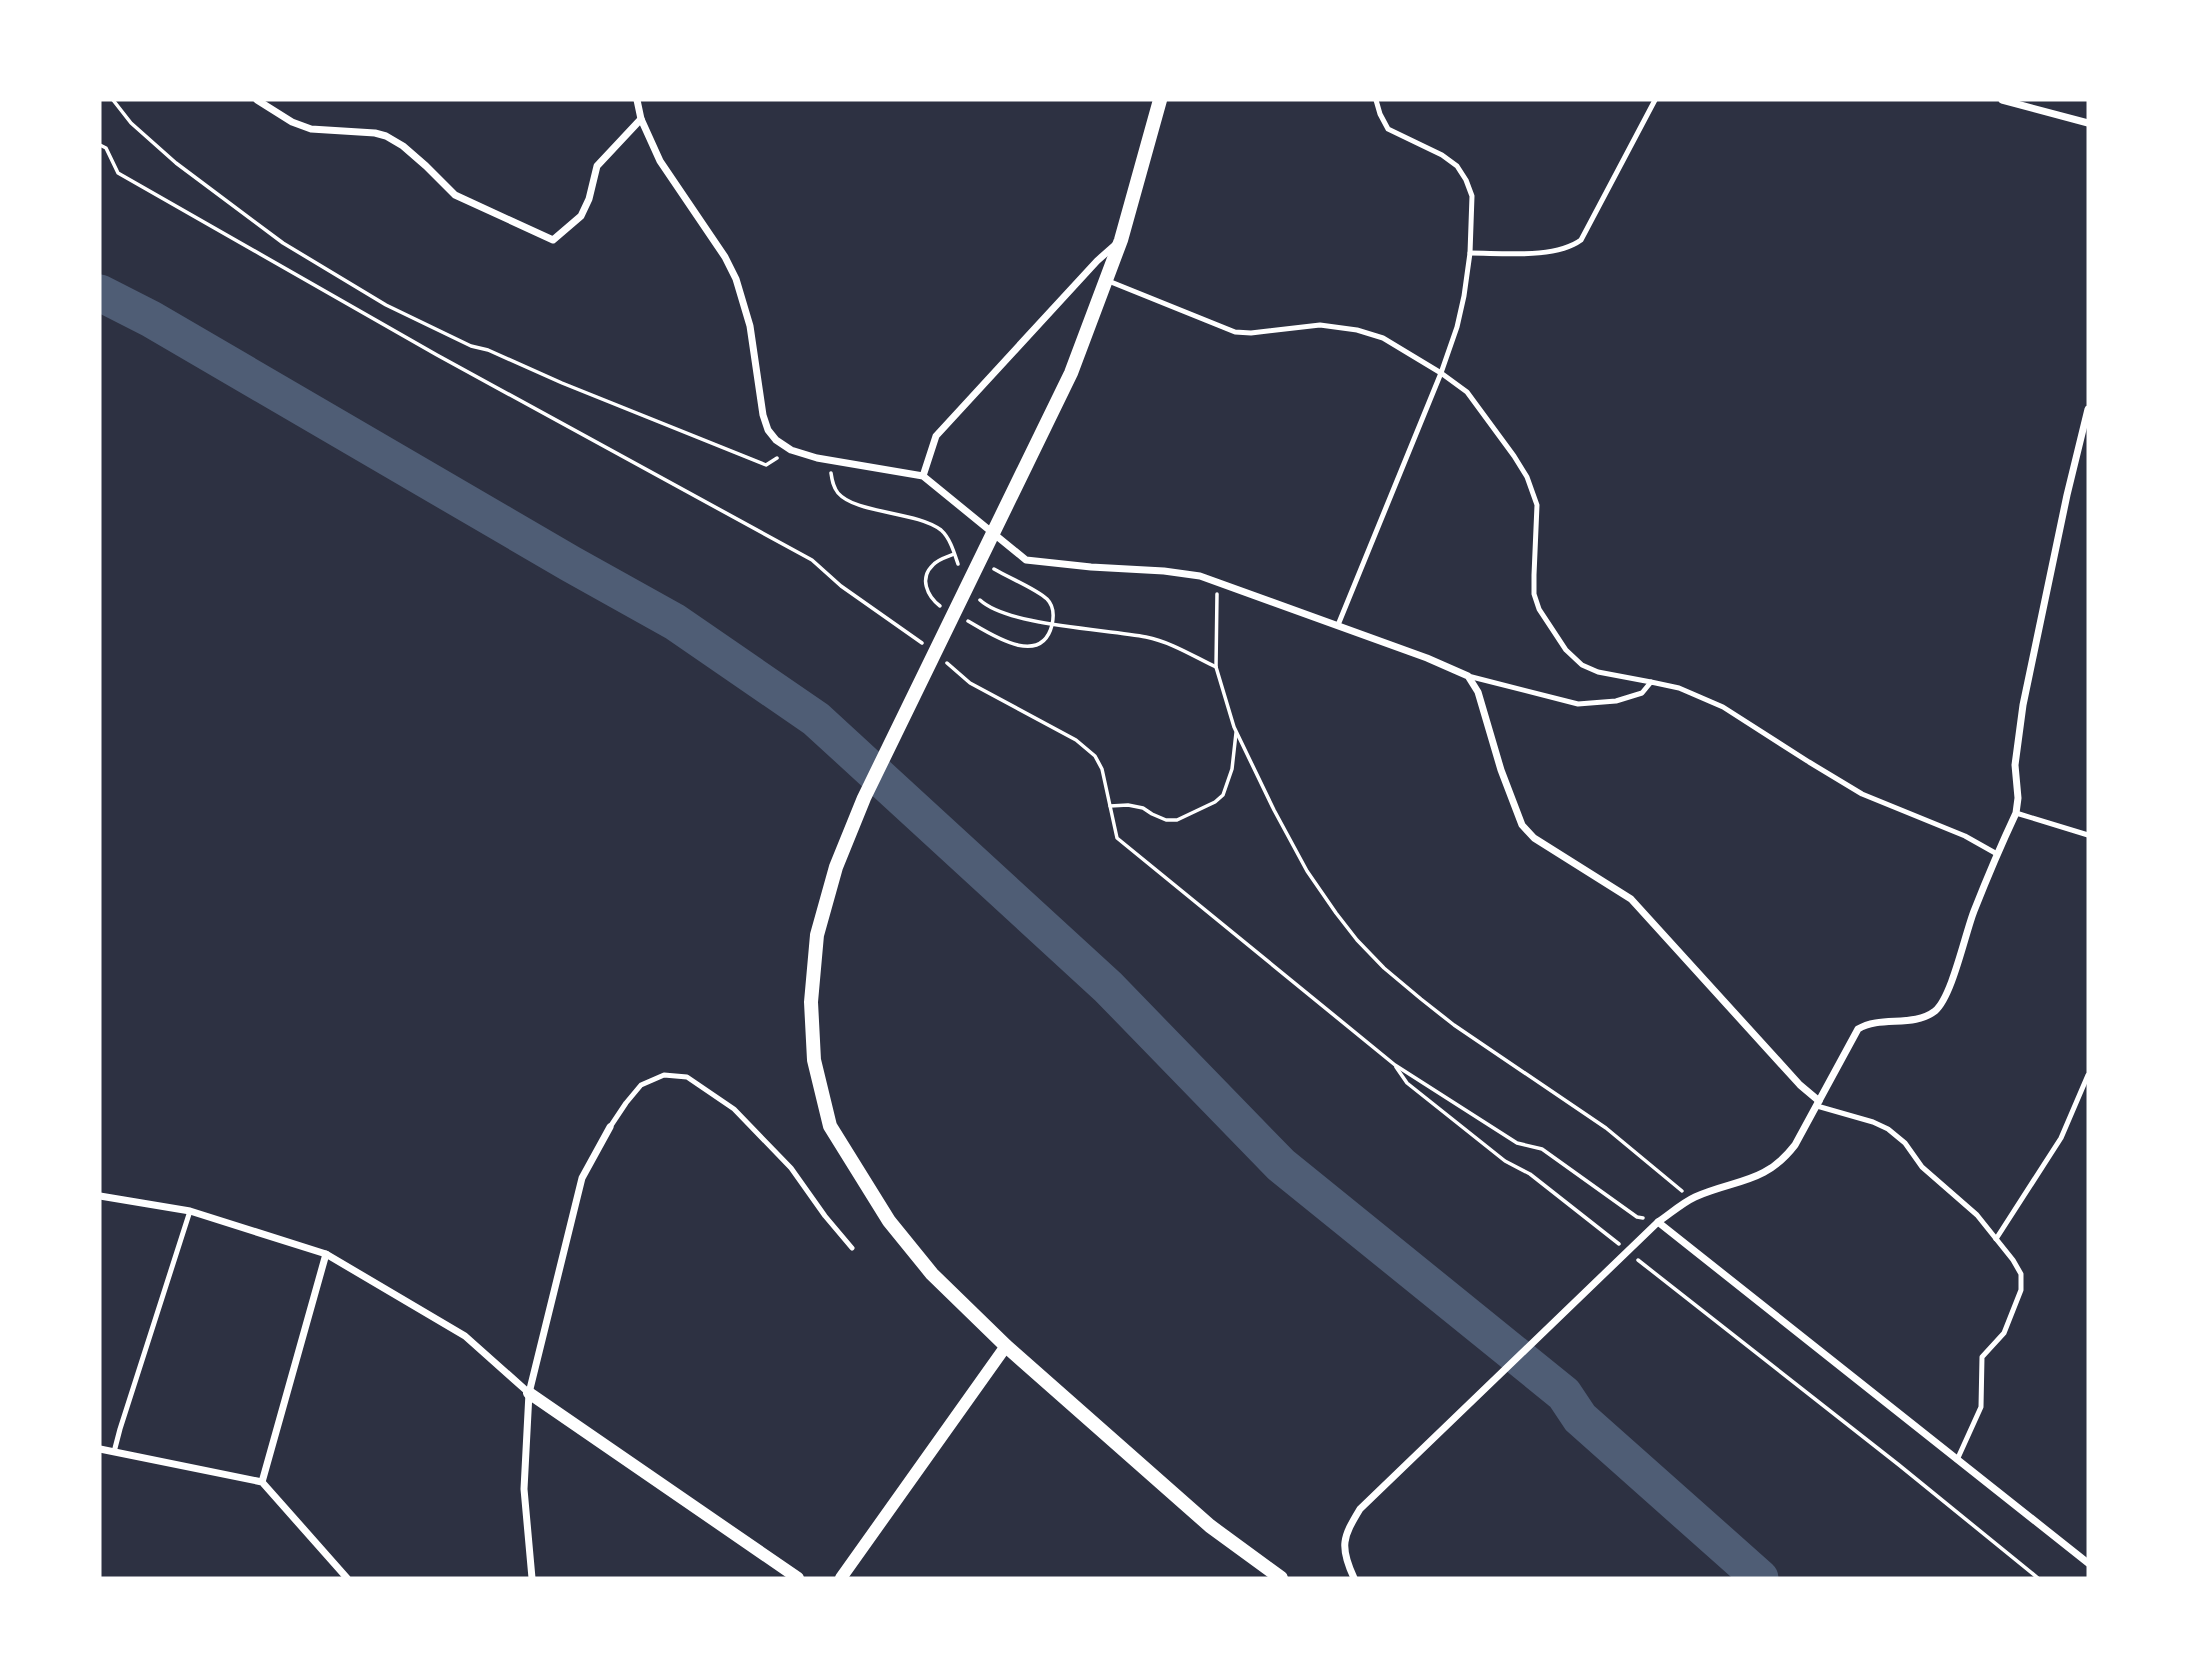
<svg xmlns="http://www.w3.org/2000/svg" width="2188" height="1678" font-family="'Space Grotesk',sans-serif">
<rect width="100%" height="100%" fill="#2d3142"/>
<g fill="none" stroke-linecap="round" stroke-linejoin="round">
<path stroke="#4f5d75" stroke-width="37" d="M100 293 151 319 571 564 675 622 816 719 1108 987 1281 1165 1564 1394 1580 1418 1760 1578"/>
<g stroke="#fff" stroke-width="3.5">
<path d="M113 100 131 123 176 163 283 243 386 305 471 346 488 350 562 383 766 465 777 458"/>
<path d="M100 145 106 148 118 173 437 355 812 560 841 586 922 643"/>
<path d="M831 473C832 480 833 487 838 493 856 514 916 511 941 530 950 538 954 552 958 564"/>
<path d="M1217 594 1216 667 1234 727 1274 810 1307 871 1336 913 1357 940 1384 968 1421 999 1454 1025 1606 1128 1682 1191"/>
<path d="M980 600C1008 626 1106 629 1146 637 1171 642 1193 656 1216 667"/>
<path d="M940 606C927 596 919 578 933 565 938 559 947 557 954 554"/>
<path d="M968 621C989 633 1041 669 1052 625 1054 616 1054 606 1047 599 1035 588 1009 578 994 569"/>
<path d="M947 663 970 683 1076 740 1095 756 1102 769 1117 838 1395 1065 1517 1143 1542 1149 1637 1217 1643 1218"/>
<path d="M1110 806 1128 805 1143 808 1152 814 1166 820H1177L1215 802 1223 795 1232 769 1236 733"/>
<path d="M1396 1067 1407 1083 1505 1161 1530 1174 1619 1244"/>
<path d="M1638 1260 1899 1465 2038 1578"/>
</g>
<g stroke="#fff" stroke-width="5">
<path d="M1470 253C1503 253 1555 259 1581 240L1655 100"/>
<path d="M1106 280 1235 332 1251 333 1320 325 1357 330 1383 338 1441 373 1467 392 1514 456 1527 477 1537 505 1534 575V594L1539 609 1566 650 1582 665 1598 672 1651 682"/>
<path d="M1338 625 1441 373 1457 327 1464 296 1470 253 1472 196 1466 180 1457 166 1442 155 1388 129 1380 114 1376 100"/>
<path d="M1468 676 1578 704 1616 701 1642 693 1651 682 1679 688 1723 707 1809 762 1862 794 1965 836 1997 854"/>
<path d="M2016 813 2088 835"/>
<path d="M1817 1106 1873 1122 1888 1129 1905 1143 1922 1167 1977 1215 2013 1260 2021 1274V1290L2004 1333 1982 1357 1981 1407 1957 1460"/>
<path d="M610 1127 626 1103 641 1085 664 1075 687 1077 734 1109 791 1168 825 1216 852 1248"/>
<path d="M1996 1239 2061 1138 2088 1075"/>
<path d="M114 1452 120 1429 190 1211"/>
</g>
<g stroke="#fff" stroke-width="7">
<path d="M257 100 292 122 311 129 375 133 386 136 403 146 426 166 455 195 553 240 581 216 589 199 597 166 641 119"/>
<path d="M637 100 641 119 660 161 725 257 736 279 750 326 763 415 768 430 776 440 791 450 817 458 923 476 1026 560 1091 567 1164 571 1200 576 1427 658 1468 676 1478 692 1501 770 1522 825 1534 838 1631 899 1800 1085 1819 1101"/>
<path d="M2002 100 2088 123"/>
<path d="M923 476 936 436 1097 261 1115 245"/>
<path d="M100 1196 190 1211 326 1254 465 1336 529 1393"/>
<path d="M1658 1222 2088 1563"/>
<path d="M100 1449 262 1482 347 1578"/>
<path d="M262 1482 326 1254"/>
<path d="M532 1578 524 1489 529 1393 582 1178 610 1127"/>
<path d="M1354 1578C1339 1546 1343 1537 1360 1509L1658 1222C1670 1214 1682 1203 1695 1197 1736 1179 1765 1184 1795 1145L1858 1029C1881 1015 1913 1028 1935 1011 1952 997 1965 934 1974 911 1987 878 2001 845 2016 813L2018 798 2015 765 2023 705 2067 495 2088 409"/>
</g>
<g stroke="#fff" stroke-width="12">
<path d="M529 1393 798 1578"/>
<path d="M841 1578 1006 1346"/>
</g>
<path stroke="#fff" stroke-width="14" d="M1160 100 1121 240 1071 373 864 798 836 867 817 935 811 1002 814 1060 830 1126 889 1221 932 1274 1006 1346 1210 1526 1281 1578"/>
</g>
<rect width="2188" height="1678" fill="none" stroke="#ffffff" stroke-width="203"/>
</svg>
